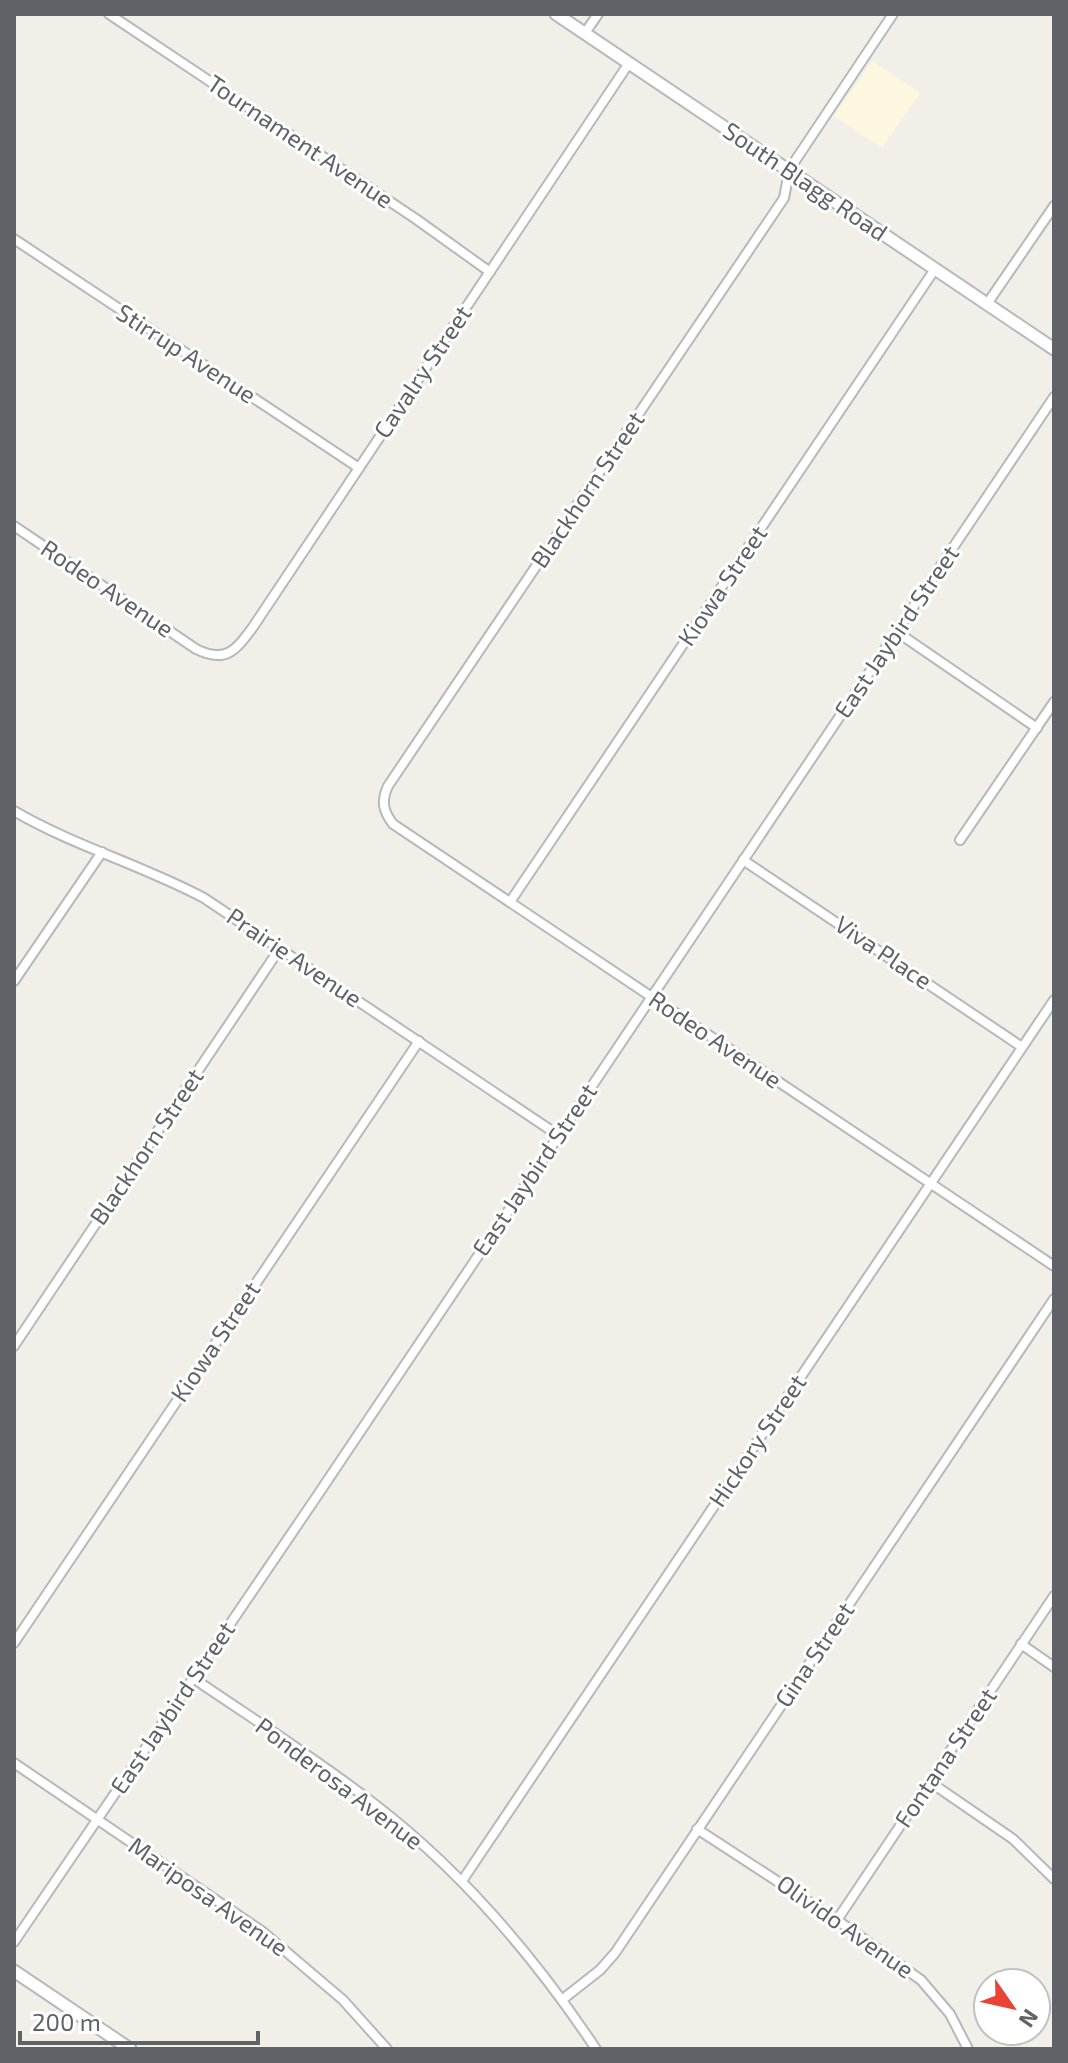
<svg xmlns="http://www.w3.org/2000/svg" width="1068" height="2063" font-family="'Exo 2',sans-serif">
<rect width="100%" height="100%" fill="#f1efe8"/>
<path fill="#fef7e0" d="M872 61 920 93 882 148 834 116Z"/>
<g fill="none" stroke-linecap="round" stroke-linejoin="round">
<defs>
<g id="street">
<path d="M109 14 416 219 490 272"/>
<path d="M893 14 795 161 789 172 784 198 388 786C381 801 383 811 393 824L1054 1266"/>
<path d="M585 33 598 14"/>
<path d="M14 239 359 468"/>
<path d="M987 304 1054 206"/>
<path d="M14 526 196 649C226 664 236 650 253 627L629 63"/>
<path d="M897 632 1037 728"/>
<path d="M14 811C74 846 142 865 204 898L558 1135"/>
<path d="M960 840 1054 702"/>
<path d="M743 860 1022 1047"/>
<path d="M510 902 935 269"/>
<path d="M14 981 102 852"/>
<path d="M14 1346 280 948"/>
<path d="M14 1643 419 1041"/>
<path d="M1021 1644 1054 1667"/>
<path d="M193 1678C253 1719 315 1758 373 1803 462 1871 534 1956 596 2049"/>
<path d="M14 1763 263 1932 343 2000 387 2049"/>
<path d="M930 1782 1013 1839 1054 1879"/>
<path d="M697 1829 837 1920 921 1980 950 2014 968 2049"/>
<path d="M462 1881 1054 1000"/>
<path d="M837 1920 1054 1596"/>
<path d="M14 1942 315 1499 1054 397"/>
<path d="M563 1999 600 1970 615 1953 1054 1299"/>
</g>
<g id="secondary">
<path d="M556 14 1054 349"/>
<path d="M14 1971 130 2049"/>
</g>
</defs>
<use href="#street" stroke="#b5b8bc" stroke-width="12"/>
<use href="#secondary" stroke="#b6babf" stroke-width="15"/>
<use href="#street" stroke="#fff" stroke-width="8"/>
<use href="#secondary" stroke="#fff" stroke-width="11"/>
</g>
<g text-anchor="middle" stroke-width="6" stroke-linejoin="round" paint-order="stroke">
<g font-size="24" fill="#5f6368" stroke="#fff">
<text transform="translate(300 142) rotate(34)" y="8">Tournament Avenue</text>
<text transform="translate(805 182) rotate(34)" y="8">South Blagg Road</text>
<text transform="translate(186 354) rotate(33)" y="8">Stirrup Avenue</text>
<text transform="translate(423 372) rotate(-56)" y="8">Cavalry Street</text>
<text transform="translate(588 490) rotate(-56)" y="8">Blackhorn Street</text>
<text transform="translate(723 586) rotate(-56)" y="8">Kiowa Street</text>
<text transform="translate(107 589) rotate(34)" y="8">Rodeo Avenue</text>
<text transform="translate(897 632) rotate(-56)" y="8">East Jaybird Street</text>
<text transform="translate(883 953) rotate(34)" y="8">Viva Place</text>
<text transform="translate(294 958) rotate(34)" y="8">Prairie Avenue</text>
<text transform="translate(715 1040) rotate(34)" y="8">Rodeo Avenue</text>
<text transform="translate(147 1147) rotate(-56)" y="8">Blackhorn Street</text>
<text transform="translate(535 1170) rotate(-56)" y="8">East Jaybird Street</text>
<text transform="translate(216 1342) rotate(-56)" y="8">Kiowa Street</text>
<text transform="translate(758 1441) rotate(-56)" y="8">Hickory Street</text>
<text transform="translate(815 1655) rotate(-56)" y="8">Gina Street</text>
<text transform="translate(173 1708) rotate(-56)" y="8">East Jaybird Street</text>
<text transform="translate(946 1758) rotate(-56)" y="8">Fontana Street</text>
<text transform="translate(339 1784) rotate(37)" y="8">Ponderosa Avenue</text>
<text transform="translate(208 1897) rotate(35)" y="8">Mariposa Avenue</text>
<text transform="translate(845 1927) rotate(35)" y="8">Olivido Avenue</text>
</g>
</g>
<rect width="1068" height="2063" fill="none" stroke="#5f6368" stroke-width="32"/>
<g transform="translate(1012 2007) rotate(124)"><circle r="38" fill="#ffffff" stroke="#bfc1c3" stroke-width="2"/>
<path d="M0-6L14 30L0 20L-14 30Z" fill="#ea4335"/>
<text y="-12" font-size="22" font-weight="bold" text-anchor="middle" fill="#5f6368">N</text>
</g>
<path d="M20 2031v12h238v-12" fill="none" stroke="#5f6368" stroke-width="4"/>
<text x="32" y="2031" font-size="24" fill="#5f6368" stroke="#ffffff" stroke-width="6" paint-order="stroke">200 m</text>
</svg>
